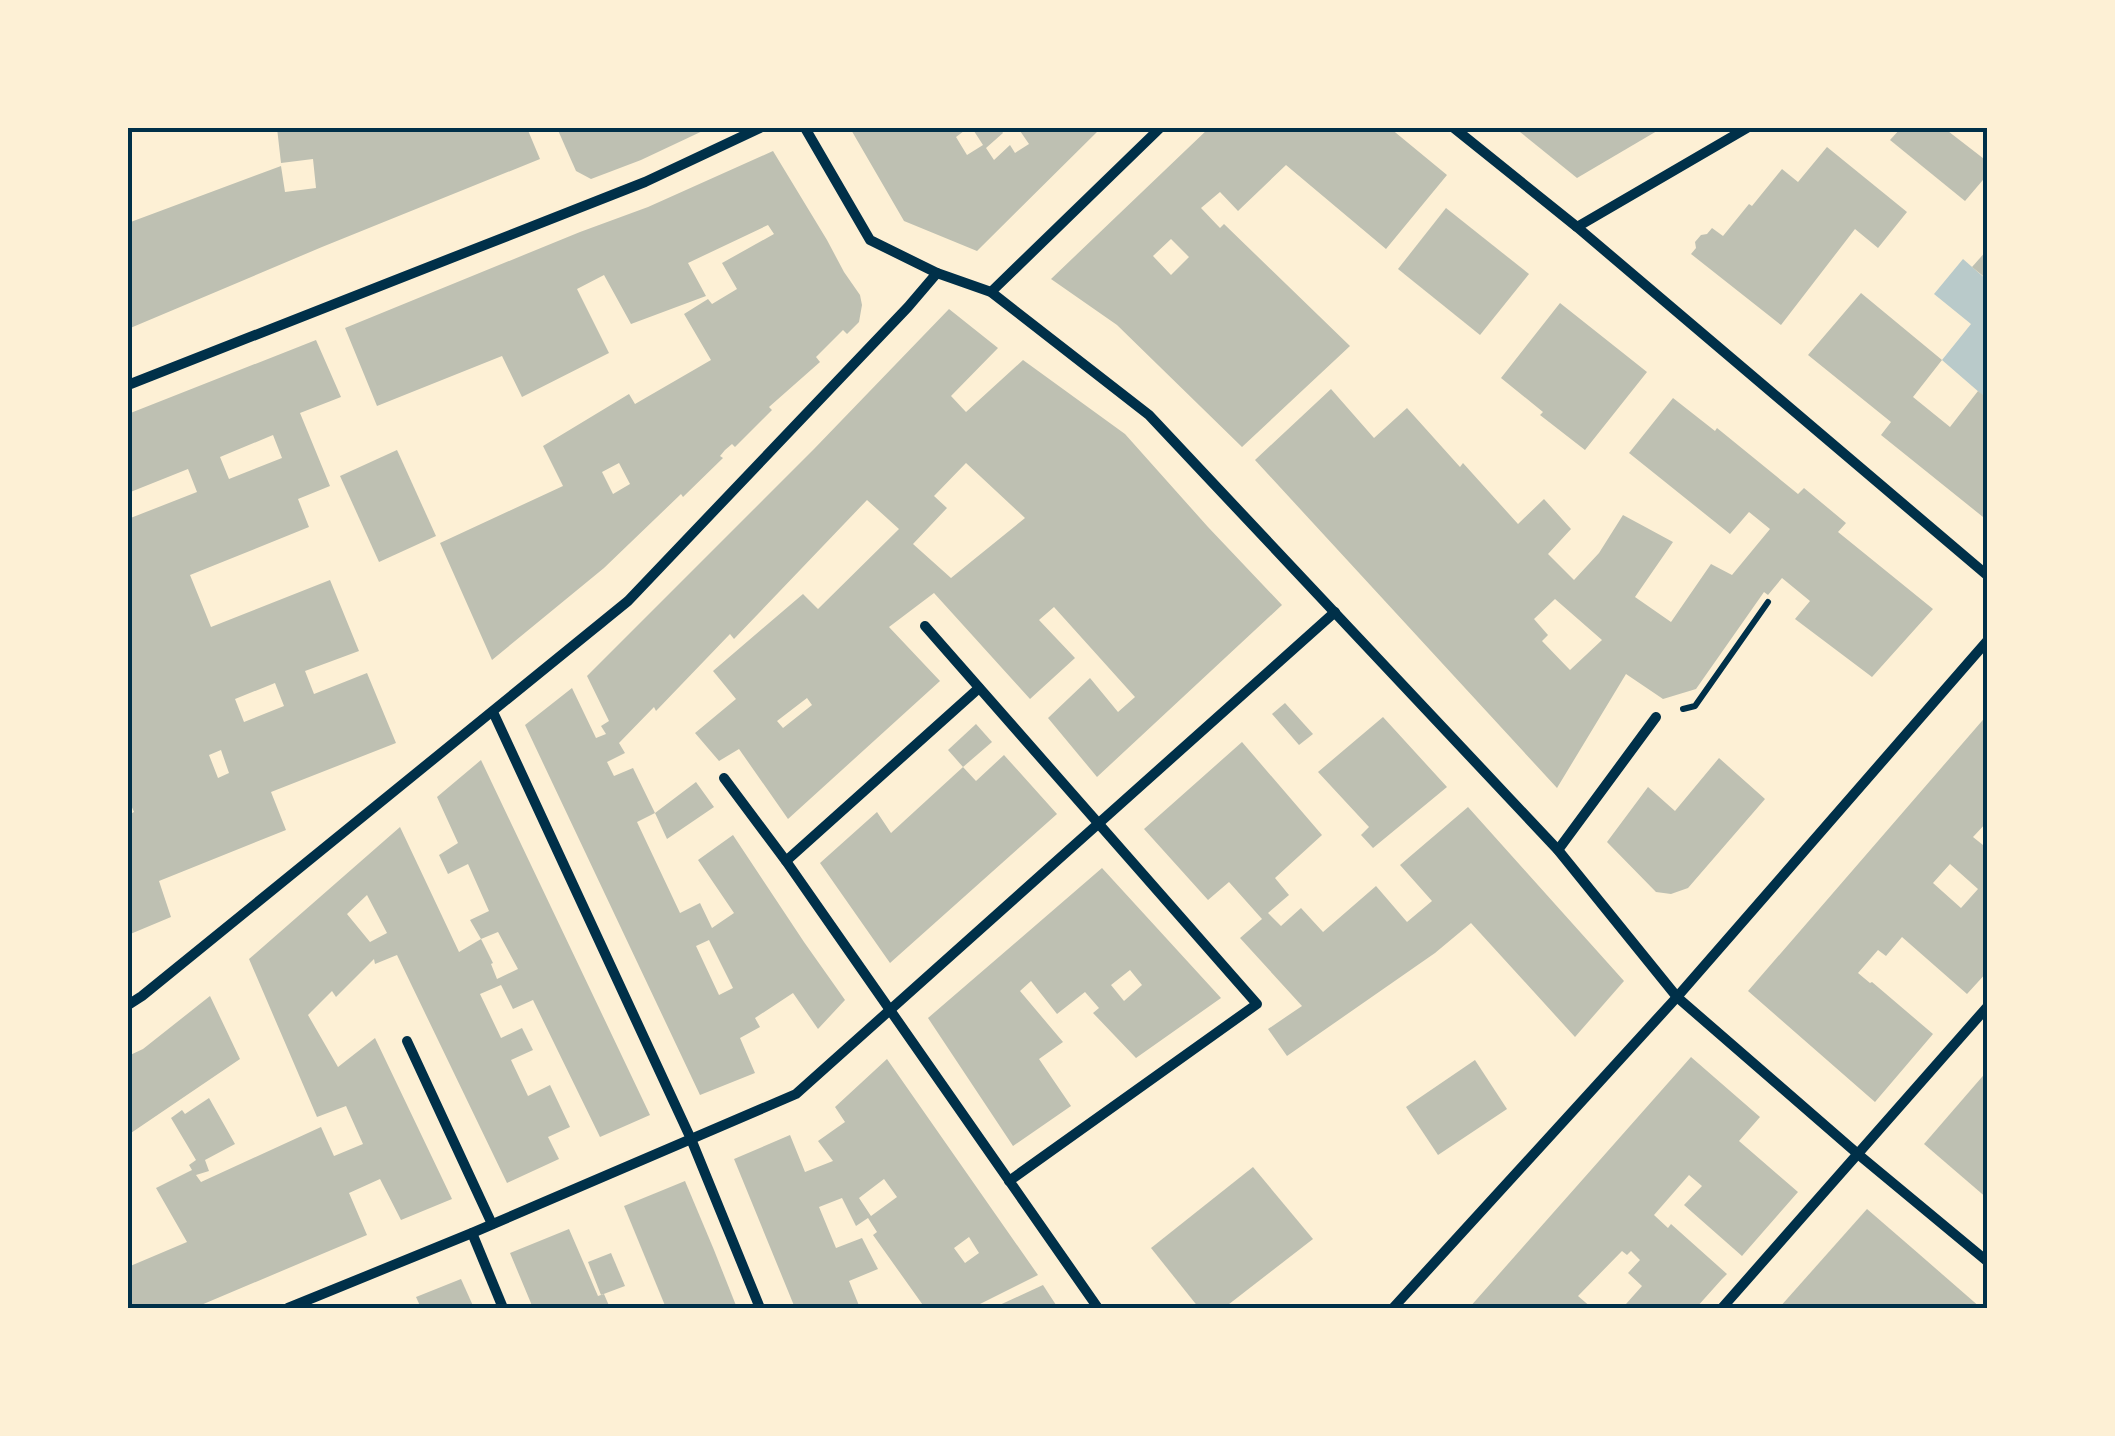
<svg xmlns="http://www.w3.org/2000/svg" width="2115" height="1436" font-family="Cabin,sans-serif">
<rect width="100%" height="100%" fill="#fdf0d5"/>
<path fill="#b9caca" d="M1963 259 1987 280V399L1942 360 1971 324 1934 294Z"/>
<g fill="#bec0b2" fill-rule="evenodd">
<path d="M277 128H527L540 159 322 247 128 329V223L281 166 285 192 316 188 313 159 281 163Z"/>
<path d="M557 128H709L641 160 591 179 576 171Z"/>
<path d="M850 128H968L956 137 967 155 983 145 972 128H1000L1003 133 986 148 994 160 1010 145 1015 153 1029 144 1018 128H1101L977 251 904 221Z"/>
<path d="M1209 128H1390L1447 175 1386 249 1286 165 1238 211 1220 192 1201 208 1220 228 1224 224 1350 346 1242 447 1117 325 1051 279ZM1171 239 1189 257 1171 275 1153 256Z"/>
<path d="M1515 128H1662L1577 178Z"/>
<path d="M1901 128H1944L1988 162V174L1965 201 1890 140Z"/>
<path d="M1827 147 1907 212 1878 248 1855 229 1781 325 1691 254 1696 248 1695 242 1701 235 1707 234 1712 228 1723 236 1749 204 1752 206 1782 169 1798 182Z"/>
<path d="M773 151 827 240 844 272 860 295 862 305 859 322 847 334 843 330 816 357 820 362 769 407 772 410 735 447 732 444 725 450 720 456 723 458 683 497 681 494 604 568 492 660 440 543 563 486 543 446 629 394 635 404 711 360 684 314 708 299 712 304 737 289 722 263 774 234 768 225 688 263 706 296 631 324 604 275 577 289 609 353 522 397 502 356 377 406 345 328 580 232 648 207ZM619 463 630 484 613 494 602 472Z"/>
<path d="M1446 208 1529 274 1480 335 1398 269Z"/>
<path d="M1988 249V280L1972 267Z"/>
<path d="M1861 293 1942 360 1913 397 1950 427 1978 391 1988 399V521L1881 435 1891 422 1808 355Z"/>
<path d="M1560 303 1647 372 1585 450 1540 415 1543 412 1501 378Z"/>
<path d="M949 309 998 348 951 396 966 412 1023 360 1125 434 1208 527 1282 605 1097 777 1048 718 1090 678 1118 712 1135 697 1054 607 1039 620 1075 658 1030 699 934 593 889 627 940 681 788 819 739 749 719 761 695 733 736 699 713 671 803 594 818 609 899 529 867 500 734 639 730 634 656 711 654 707 619 743 625 753 607 762 614 776 633 768 655 813 696 782 714 807 667 839 655 813 637 822 680 913 700 903 712 928 734 913 698 860 733 835 804 942 845 1000 818 1029 793 993 755 1018 760 1027 740 1038 755 1073 700 1095 525 725 572 688 596 738 606 734 601 726 609 721 587 676 814 449ZM966 463 1025 518 951 578 913 544 947 508 934 496ZM807 698 812 705 783 728 777 721ZM709 940 733 988 719 995 696 946Z"/>
<path d="M316 340 341 397 300 413 330 486 298 499 309 527 190 575 211 627 330 580 359 651 305 671 314 694 367 673 396 743 271 792 286 830 159 881 171 917 128 935V815L134 812 128 798V519L197 492 188 469 128 493V414ZM273 435 282 458 229 479 220 457ZM275 683 284 706 244 722 235 699ZM221 750 229 773 218 778 209 755Z"/>
<path d="M1331 389 1374 438 1407 408 1460 467 1463 463 1518 524 1544 499 1571 529 1548 554 1574 580 1599 553 1623 515 1673 542 1635 597 1671 622 1711 564 1732 575 1770 529 1749 512 1730 534 1629 453 1673 398 1715 431 1717 428 1798 494 1804 488 1846 523 1838 532 1933 609 1872 677 1795 619 1810 601 1782 578 1768 595 1764 592 1696 689 1663 699 1626 674 1557 788 1255 460ZM1555 599 1602 640 1570 670 1542 641 1548 635 1534 619Z"/>
<path d="M397 450 436 536 379 562 340 476Z"/>
<path d="M1285 703 1313 734 1299 745 1272 714Z"/>
<path d="M1988 714V821L1973 837 1988 849V971L1967 994 1902 937 1886 956 1878 950 1858 973 1870 983 1872 982 1933 1034 1875 1102 1748 991ZM1950 864 1978 889 1961 908 1933 883Z"/>
<path d="M1383 717 1447 787 1373 848 1361 835 1369 827 1318 772Z"/>
<path d="M976 724 992 742 963 767 948 750Z"/>
<path d="M1242 742 1322 835 1275 878 1289 895 1268 913 1281 926 1301 908 1323 932 1376 886 1407 922 1432 901 1400 865 1468 807 1624 981 1575 1037 1471 923 1435 953 1287 1056 1268 1029 1302 1006 1240 938 1262 919 1229 882 1208 900 1144 829Z"/>
<path d="M1004 755 1057 814 890 963 820 863 877 812 891 833 963 767 976 781Z"/>
<path d="M1719 758 1765 799 1688 888 1671 894 1656 892 1607 842 1648 787 1675 811Z"/>
<path d="M481 760 650 1115 600 1137 533 1000 513 1009 501 985 480 994 501 1038 522 1028 533 1050 511 1060 528 1096 550 1085 570 1127 548 1137 559 1159 507 1183 397 955 375 964 374 959 336 997 332 991 308 1015 338 1067 375 1038 452 1199 401 1220 380 1179 349 1193 367 1235 194 1308H128V1267L187 1242 156 1188 192 1170 189 1165 196 1160 171 1118 182 1110 185 1114 209 1098 235 1144 205 1160 209 1171 196 1175 201 1182 321 1127 334 1156 363 1144 346 1106 317 1117 249 959 400 827 459 952 481 939 470 920 489 911 468 864 448 874 439 855 458 843 437 797ZM367 895 387 933 370 942 347 914ZM498 932 518 969 497 979 491 964 493 963 481 939Z"/>
<path d="M1102 868 1221 998 1136 1058 1093 1013 1099 1008 1085 992 1057 1014 1031 981 1020 991 1063 1042 1039 1059 1071 1106 1013 1146 928 1018ZM1130 970 1142 985 1124 1001 1111 985Z"/>
<path d="M210 996 240 1059 128 1135V1056L143 1049Z"/>
<path d="M1691 1057 1760 1117 1739 1141 1798 1192 1742 1256 1684 1205 1702 1186 1689 1175 1654 1215 1668 1228 1671 1224 1727 1274 1722 1279 1696 1308H1631L1626 1304 1642 1286 1628 1273 1640 1260 1631 1251 1627 1255 1622 1251 1578 1296 1592 1308H1469Z"/>
<path d="M887 1059 1038 1275 972 1308H925L873 1235 877 1232 868 1218 856 1226 842 1198 819 1207 836 1248 862 1238 878 1269 849 1281 860 1308H795L734 1159 790 1135 805 1172 833 1161 818 1141 845 1122 835 1107ZM884 1179 897 1197 871 1216 859 1198ZM969 1237 979 1253 965 1263 954 1248Z"/>
<path d="M1475 1060 1507 1109 1438 1155 1406 1107Z"/>
<path d="M1988 1070V1199L1924 1144Z"/>
<path d="M1253 1167 1313 1239 1224 1308H1199L1151 1248Z"/>
<path d="M685 1181 714 1250 737 1308H666L624 1206Z"/>
<path d="M1867 1209 1919 1254 1981 1308H1779Z"/>
<path d="M569 1229 598 1296 604 1294 610 1308H533L510 1253Z"/>
<path d="M611 1253 625 1286 601 1295 588 1262Z"/>
<path d="M461 1279 474 1308H421L416 1297Z"/>
<path d="M1043 1285 1058 1308H993Z"/>
</g>
<g fill="none" stroke-linecap="round" stroke-linejoin="round">
<path stroke="#003049" stroke-width="6" d="M1683 709 1695 706 1768 602"/>
<g stroke="#003049" stroke-width="10">
<path d="M805 128 870 240 937 273 991 292 1149 415 1558 850 1677 997 1859 1155 1988 1262"/>
<path d="M1454 128 1577 227 1988 576"/>
<path d="M1577 227 1747 128"/>
<path d="M991 292 1160 128"/>
<path d="M128 385 645 182 760 128"/>
<path d="M925 626 1257 1004 1009 1181"/>
<path d="M493 712 691 1139 760 1308"/>
<path d="M724 778 786 861 1098 1308"/>
<path d="M1558 850 1656 717"/>
<path d="M786 861 979 688"/>
<path d="M128 1005 142 996 628 601 908 307 937 273"/>
<path d="M407 1041 492 1224"/>
<path d="M472 1233 503 1308"/>
<path d="M288 1308 472 1233 796 1094 1335 612"/>
<path d="M1393 1308 1677 997 1988 640"/>
<path d="M1722 1308 1988 1006"/>
</g>
</g>
<rect width="2115" height="1436" fill="none" stroke="#fdf0d5" stroke-width="260"/>
<rect x="130" y="130" width="1855" height="1176" fill="none" stroke="#003049" stroke-width="4"/>
</svg>
